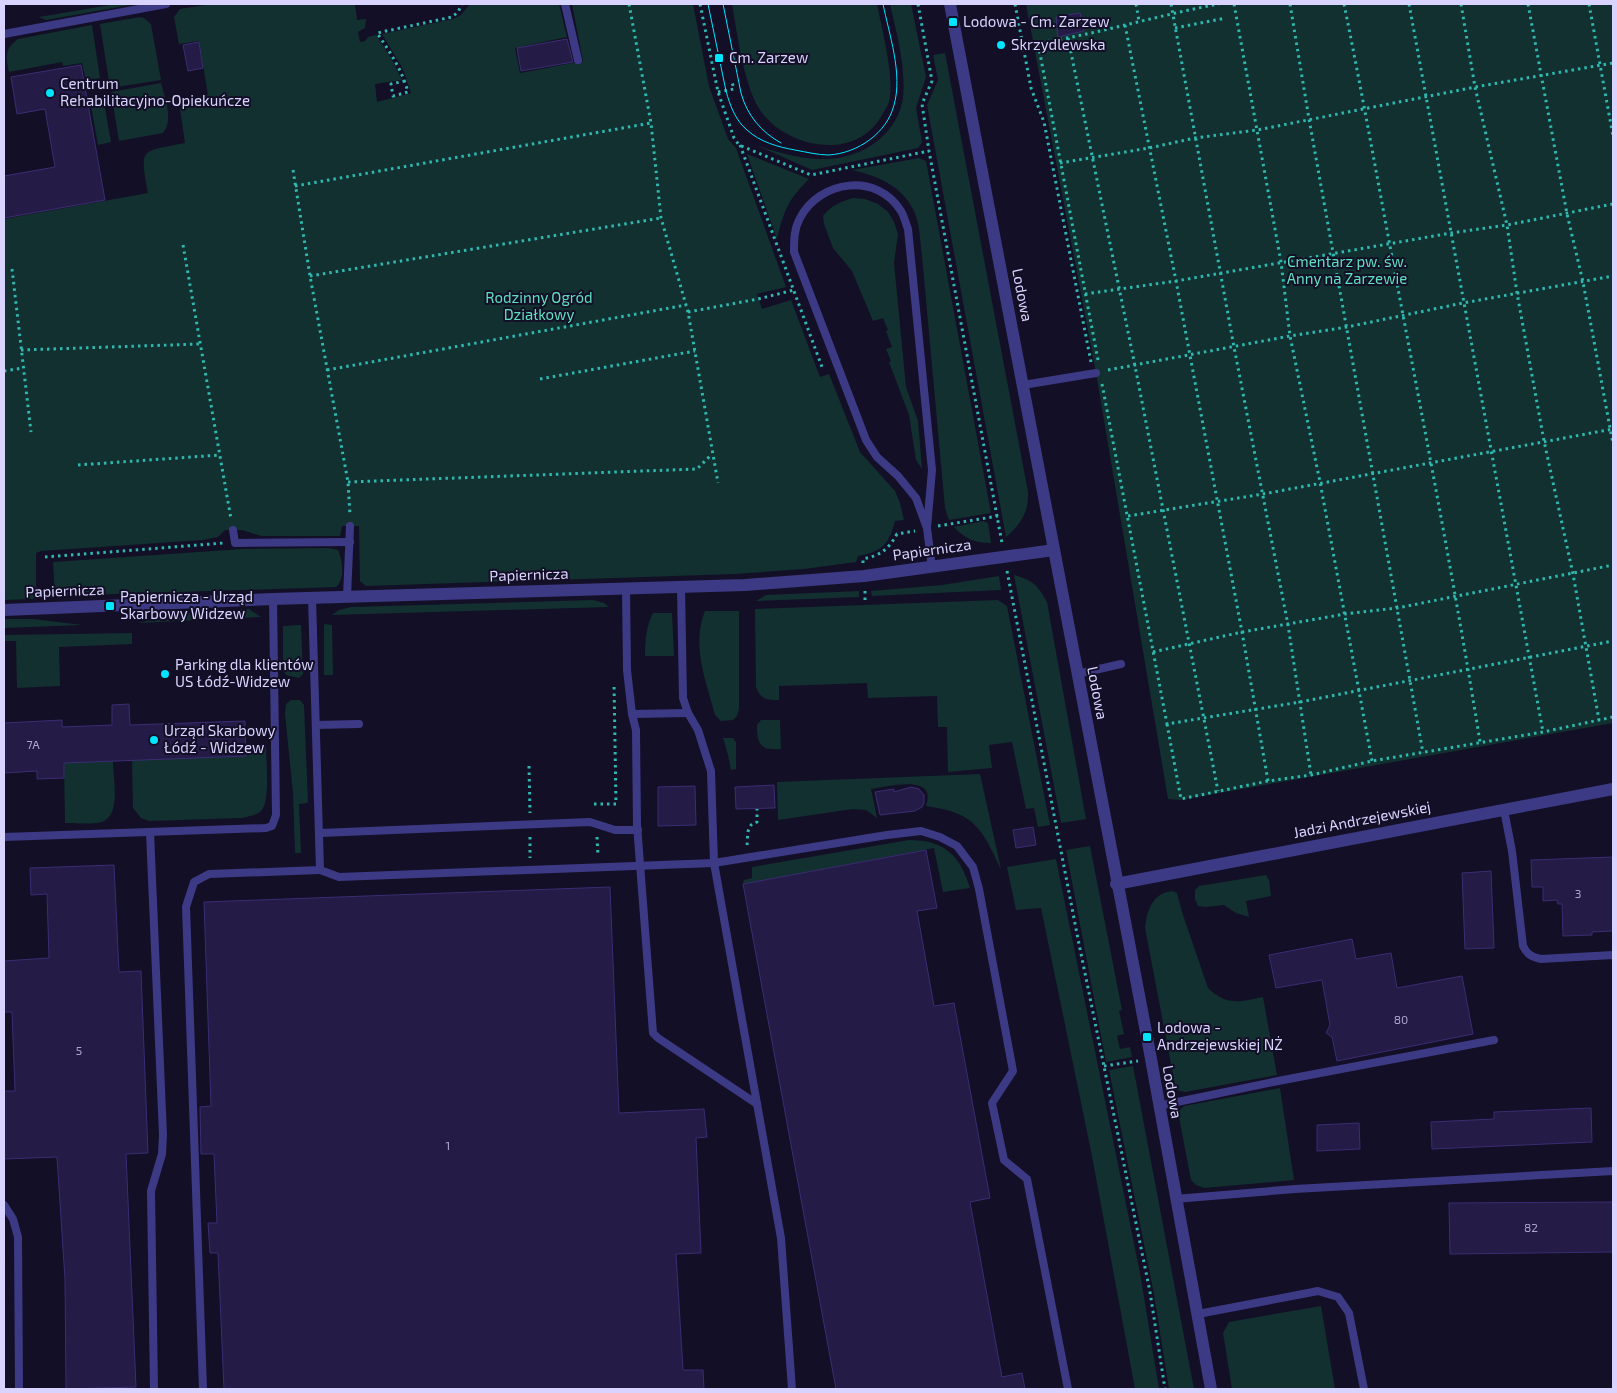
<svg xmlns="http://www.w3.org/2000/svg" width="1617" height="1393" font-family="'Exo 2',sans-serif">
<rect width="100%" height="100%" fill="#130f26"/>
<g fill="#12302f">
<path d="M116 4H136L46 20 39 17Z"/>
<path d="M211 4H355L357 20 366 19 365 28 358 32 360 42 365 41 368 37 376 35 391 58 402 80 375 84 377 102 411 93 403 69 382 34 453 19 461 15 470 4H559L567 37 515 48 520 73 583 61 572 4H693L709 86 728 139 736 148 786 287 757 294 762 309 791 300 820 377 829 374 860 452 895 491 900 503 904 520 895 521C889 544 882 552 858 556L856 562 804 569 735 574 366 586 360 581 359 526H342L340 536H261L242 530H225L218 537 203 540 41 551 36 553V596L33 599 4 600V219L148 193C139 146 141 152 185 143L180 109C185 97 197 97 208 95L199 41 179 44 174 17 180 9Z"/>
<path d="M732 4H877C882 29 895 78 889 102 888 106 884 111 882 115 857 162 786 149 760 110 744 86 737 33 732 4Z"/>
<path d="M890 4H911L926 77 916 108 922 142 918 148 812 170 758 146C779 152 799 159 821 159 855 160 888 142 900 110 904 100 904 85 903 75 902 52 895 27 890 4Z"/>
<path d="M1026 4H1613V723L1180 800 1168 799 1096 373Z"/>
<path d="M140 17 144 18 151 24 161 80 110 88 100 24Z"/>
<path d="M92 25 100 78 86 80 82 63 63 66 62 62 9 72C6 57 4 49 18 39Z"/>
<path d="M945 53 1028 492C1029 512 1021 524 1006 537L927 105 938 80 933 55Z"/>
<path d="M161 83C165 99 174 120 163 133L119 141 111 92Z"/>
<path d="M103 97 111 142 98 145 90 100Z"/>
<path d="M747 154 809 179C788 200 784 210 777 239Z"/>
<path d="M919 158 926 161 991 513 949 520 945 508 922 256C920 242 920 226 915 213 903 186 878 176 852 170Z"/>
<path d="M853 198 865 199 878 204 888 212 894 222 898 234 894 263 906 387 918 421 922 469 916 460 909 415 889 362 891 361 886 349 892 347 886 331 888 330 883 318 873 321 852 271 833 248 824 224 823 216C832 205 840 202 853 198Z"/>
<path d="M983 521 988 523 991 543C975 543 965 539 954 527Z"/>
<path d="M329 548 338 550C343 561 345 579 336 587L55 596 53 562 242 549Z"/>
<path d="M1014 575C1033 580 1038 586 1047 602L1086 819 1061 823Z"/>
<path d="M999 576 1001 590 872 596 871 591 942 585Z"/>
<path d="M859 591V597L756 601 766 595Z"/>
<path d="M593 600 604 603 609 607 332 615 339 610 351 607Z"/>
<path d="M998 600 1007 606 1050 825 1038 827 1034 808 1026 809 1012 742 989 745 992 768 948 772 947 727H938L937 696 868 698 867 683 779 686V700C767 700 761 700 756 687L755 609Z"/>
<path d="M249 609 261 617 138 623 175 614Z"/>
<path d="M705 611H739V709L737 716 733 720 721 721 715 715C706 680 691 646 705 611Z"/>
<path d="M653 613H672L674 656H645C645 640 646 627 653 613Z"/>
<path d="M4 619H33L83 625 4 628Z"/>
<path d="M324 624 332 625 333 675H324Z"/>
<path d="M301 625 303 674 299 678 286 675 283 669V626Z"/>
<path d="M132 633V644L59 647 60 686 17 688 16 641H4V635Z"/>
<path d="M291 700H300L304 705 308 803 299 804 301 853H295L293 793 285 714 286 704Z"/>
<path d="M761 720H780L781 749C760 751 757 744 757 725Z"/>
<path d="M723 738H733L736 742V769L731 770 728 755Z"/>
<path d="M266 744C266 759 270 796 263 808 260 815 250 816 242 818L149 821 141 818 133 808 132 760 246 756V745Z"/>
<path d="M113 761C113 778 121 812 104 821 96 825 74 823 65 823L64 763Z"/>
<path d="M980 774 1001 869C981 827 975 813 926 806 938 773 887 787 871 789L877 818 866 810 853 809 778 820 777 782Z"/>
<path d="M909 840C944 840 960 855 970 888L943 892 934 848 743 884 744 880 752 878V867Z"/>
<path d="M1090 846 1122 1010 1119 1011 1124 1034 1117 1036 1120 1049 1130 1047 1132 1057 1106 1062 1066 850Z"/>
<path d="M1056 859 1140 1273 1159 1389H1135L1092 1156 1041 908 1016 910 1007 867Z"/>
<path d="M1266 875 1269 880 1271 896 1246 901 1249 917 1236 913 1224 905 1205 907 1198 906 1195 899V890L1199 886Z"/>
<path d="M1173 891 1177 893 1182 912 1208 988C1227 1006 1239 1002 1263 997L1277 1075 1185 1092 1176 1090 1145 928C1147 910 1153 892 1173 891Z"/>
<path d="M1133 1066 1194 1389H1169L1153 1289 1109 1070Z"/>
<path d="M1280 1088 1294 1180 1204 1188 1196 1185 1191 1180 1178 1112 1184 1106Z"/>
<path d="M1321 1306 1335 1389H1232L1223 1333 1229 1322Z"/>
</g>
<g fill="#241b47" stroke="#3b2d73">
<path d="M1080 13 1084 31 1058 37 1056 17Z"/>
<path d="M567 39 573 62 521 71 517 48Z"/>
<path d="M199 42 203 68 188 71 183 45Z"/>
<path d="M81 65 105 200 4 218V176L55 167 45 109 17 114 11 77Z"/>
<path d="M129 704 130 725 245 721 246 756 64 763V778L37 779V771L4 773V723L62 720V727L112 725V705Z"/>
<path d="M774 785 775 808 736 809 735 787Z"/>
<path d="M695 786 696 825 658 826V787Z"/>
<path d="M911 787 919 789 924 795V803L922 807 915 811 880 815 875 792 894 789V792Z"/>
<path d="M1033 827 1036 845 1016 848 1013 830Z"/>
<path d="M926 850 937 908 917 911 934 1006 954 1003 990 1198 970 1202 1002 1377 1022 1373 1025 1389H836L743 884Z"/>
<path d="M1613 857V931L1592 932V935L1563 936 1562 904H1558L1557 900 1543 901V887H1532L1531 860Z"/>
<path d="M114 865 119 972 141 971 148 1153 126 1154 136 1387 66 1389 65 1279 57 1157 4 1159V1091H15L12 1012H4V961L49 958 47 894 31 895 30 868Z"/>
<path d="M1491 871 1494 948 1465 949 1462 873Z"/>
<path d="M610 887 619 1113 704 1109 707 1137 696 1138 701 1253 676 1254 683 1370H703L704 1389H224L218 1253H210L208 1223H217L214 1154H201L200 1107 211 1106 204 902Z"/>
<path d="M1352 939 1356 959 1391 953 1397 988 1462 976 1473 1034 1337 1061 1332 1037 1326 1033 1330 1025 1322 980 1276 988 1269 955Z"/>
<path d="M1591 1108 1592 1142 1432 1149 1431 1122 1494 1119V1112Z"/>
<path d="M1359 1123 1360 1149 1317 1151V1125Z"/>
<path d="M1613 1202V1252L1450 1254 1449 1203Z"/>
</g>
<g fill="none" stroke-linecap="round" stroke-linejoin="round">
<g stroke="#2fb8b0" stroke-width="3" stroke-dasharray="2.5 4" stroke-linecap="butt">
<path d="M629 4 651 123 661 218 688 312 718 483"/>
<path d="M700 4 718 92 734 138 739 145 811 175 929 151"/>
<path d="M918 4 932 81 922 104 929 151 1002 543"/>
<path d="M1015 4 1031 88 1044 122 1091 362"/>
<path d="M1136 4 1139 21"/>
<path d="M1171 4 1234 347 1288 625 1311 775"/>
<path d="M1234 4 1281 262 1290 336 1320 482 1372 761"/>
<path d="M1290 4 1309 119 1423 753"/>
<path d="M1344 4C1365 107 1383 211 1403 315 1430 457 1457 599 1480 742"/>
<path d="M1409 4 1543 732"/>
<path d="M1461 4 1475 87 1507 225 1517 293 1544 441 1573 574 1599 720"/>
<path d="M1528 4 1567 214 1583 282 1613 444"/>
<path d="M1589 4 1613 136"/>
<path d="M1125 25 1176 281 1242 632 1268 781"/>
<path d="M1175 28 1226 18"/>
<path d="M1068 38 1135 366 1218 791"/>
<path d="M405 81 391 84 393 96 408 92C402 70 390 52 377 33L452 17 458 12 462 4"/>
<path d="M718 92 734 89 732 82"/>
<path d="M740 145 822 367"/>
<path d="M1060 163 1149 148 1195 138 1257 130 1475 87 1613 63"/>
<path d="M293 170 310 276 348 482 350 515"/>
<path d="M295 186 651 123"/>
<path d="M183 245 231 519"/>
<path d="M12 269 31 432"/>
<path d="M310 276 661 218"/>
<path d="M1085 294 1176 281 1451 233 1507 225 1613 204"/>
<path d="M688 312 758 299 794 290"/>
<path d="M21 350 200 344"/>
<path d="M1098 360 1038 43C1099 34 1158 15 1219 4"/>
<path d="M327 370 686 305"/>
<path d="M1108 370 1290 336 1347 327 1463 303 1613 276"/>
<path d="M4 371 23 368"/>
<path d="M540 379 695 351"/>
<path d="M1102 384 1167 724 1300 702 1613 641"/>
<path d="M78 465 220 455"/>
<path d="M348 482 697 469 712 454"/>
<path d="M1128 516 1263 494 1613 429"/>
<path d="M938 526 998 516"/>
<path d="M45 557 224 543"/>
<path d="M863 563V559C881 555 888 550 897 534L915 531"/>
<path d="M1007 571 1077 934 1150 1292 1165 1389"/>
<path d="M865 591V601"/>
<path d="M1153 652 1242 632 1345 614 1397 608 1613 565"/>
<path d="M1167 724 1181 799 1268 781 1311 775 1372 761 1543 732 1613 717"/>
<path d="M529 766 530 813"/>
<path d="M594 804H616L614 683"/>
<path d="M530 837V858"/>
<path d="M597 837 598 856"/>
<path d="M747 845C748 836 746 824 757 822V809"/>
<path d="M1104 1066 1138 1061"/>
</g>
<g stroke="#3d3a85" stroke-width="8">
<path d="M565 4 578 60"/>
<path d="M4 34 166 4"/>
<path d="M1023 385 1096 373"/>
<path d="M927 528 932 470 908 229C906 224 904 216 901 211 877 172 820 180 800 218 794 229 794 240 794 252L866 440 877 457 898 476 916 498 927 528 932 568"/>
<path d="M233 530 235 543 350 542"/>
<path d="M681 587 683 698 688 713 698 730 711 771 714 863 781 1238 792 1389"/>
<path d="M626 589 627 670 632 714 636 730 637 825 653 1033 658 1038 757 1104"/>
<path d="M347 597 350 526"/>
<path d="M1077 674 1121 664"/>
<path d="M632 714 688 713"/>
<path d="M316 725 359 724"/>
<path d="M1504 810 1512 851 1523 946C1527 954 1531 957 1541 959L1613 955"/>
<path d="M150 832 163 1135 162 1154 151 1191 154 1389"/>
<path d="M320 833 590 822 615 830H638"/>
<path d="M4 837 266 828 272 826 276 815 273 599"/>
<path d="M320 870 339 877 714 863 887 835 921 831 940 837 957 846 973 867 979 889 1013 1071 992 1103 1004 1160 1027 1179 1068 1389"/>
<path d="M1158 1106 1278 1081 1494 1040"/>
<path d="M1175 1199 1295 1189 1613 1171"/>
<path d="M4 1205 13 1219 18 1237 19 1389"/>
<path d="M1198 1314 1318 1291 1338 1297 1349 1313 1364 1389"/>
<path d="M203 1389 186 907 194 882 209 874 320 870 312 598"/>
</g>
<g stroke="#3d3a85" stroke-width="12">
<path d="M4 610 273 599 745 585 864 576 1054 550"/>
<path d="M1116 884 1613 789"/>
</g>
<path stroke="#3d3a85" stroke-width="12" d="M950 4 1147 1037 1211 1389"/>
<g stroke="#00e5ff" stroke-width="1">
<path d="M708 4 726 91C730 105 735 120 747 130 760 142 778 147 795 150 806 152 818 155 829 155 858 153 887 133 894 105 903 74 889 34 883 4"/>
<path d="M723 4 741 93C747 115 761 132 781 143"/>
</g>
</g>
<g fill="#00e5ff" stroke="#130f26" stroke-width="2">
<rect x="948" y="17" width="10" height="10" rx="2.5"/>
<circle cx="1001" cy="45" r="5"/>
<rect x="714" y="53" width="10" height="10" rx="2.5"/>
<circle cx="50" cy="93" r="5"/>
<rect x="105" y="601" width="10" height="10" rx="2.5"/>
<circle cx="165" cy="674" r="5"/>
<circle cx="154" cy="740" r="5"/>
<rect x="1142" y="1032" width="10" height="10" rx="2.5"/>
</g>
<g text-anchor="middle" stroke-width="4" stroke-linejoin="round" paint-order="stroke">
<g font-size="12" fill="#aca6d1">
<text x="33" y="749">7A</text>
<text x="1578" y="898">3</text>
<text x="1401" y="1024">80</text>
<text x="79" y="1055">5</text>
<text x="448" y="1150">1</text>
<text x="1531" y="1232">82</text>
</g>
<g font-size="15" fill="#d9d4ff" stroke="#130f26" text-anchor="start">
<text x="963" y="27">Lodowa - Cm. Zarzew</text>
<text x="1011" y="50">Skrzydlewska</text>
<text x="729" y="63">Cm. Zarzew</text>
<text x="60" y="89">Centrum<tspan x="60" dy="17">Rehabilitacyjno-Opiekuńcze</tspan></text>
<text x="120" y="602">Papiernicza - Urząd<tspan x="120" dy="17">Skarbowy Widzew</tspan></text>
<text x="175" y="670">Parking dla klientów<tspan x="175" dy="17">US Łódź-Widzew</tspan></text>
<text x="164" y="736">Urząd Skarbowy<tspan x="164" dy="17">Łódź - Widzew</tspan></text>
<text x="1157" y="1033">Lodowa -<tspan x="1157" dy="17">Andrzejewskiej NŻ</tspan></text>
</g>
<g font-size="15" fill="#5fe0c0" stroke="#130f26">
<text x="1347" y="267">Cmentarz pw. św.<tspan x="1347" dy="17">Anny na Zarzewie</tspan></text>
<text x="539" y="303">Rodzinny Ogród<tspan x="539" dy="17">Działkowy</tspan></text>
</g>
<g font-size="15" fill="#d9d4ff" stroke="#130f26">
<text transform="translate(1022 295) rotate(79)" y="5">Lodowa</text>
<text transform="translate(932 550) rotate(-8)" y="5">Papiernicza</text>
<text transform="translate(529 575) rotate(-2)" y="5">Papiernicza</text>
<text transform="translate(65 591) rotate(-2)" y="5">Papiernicza</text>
<text transform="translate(1097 693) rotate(79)" y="5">Lodowa</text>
<text transform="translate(1362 820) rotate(-11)" y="5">Jadzi Andrzejewskiej</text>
<text transform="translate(1172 1092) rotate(80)" y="5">Lodowa</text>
</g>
</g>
<rect width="1617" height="1393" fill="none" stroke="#d9d4ff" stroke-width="10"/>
</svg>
